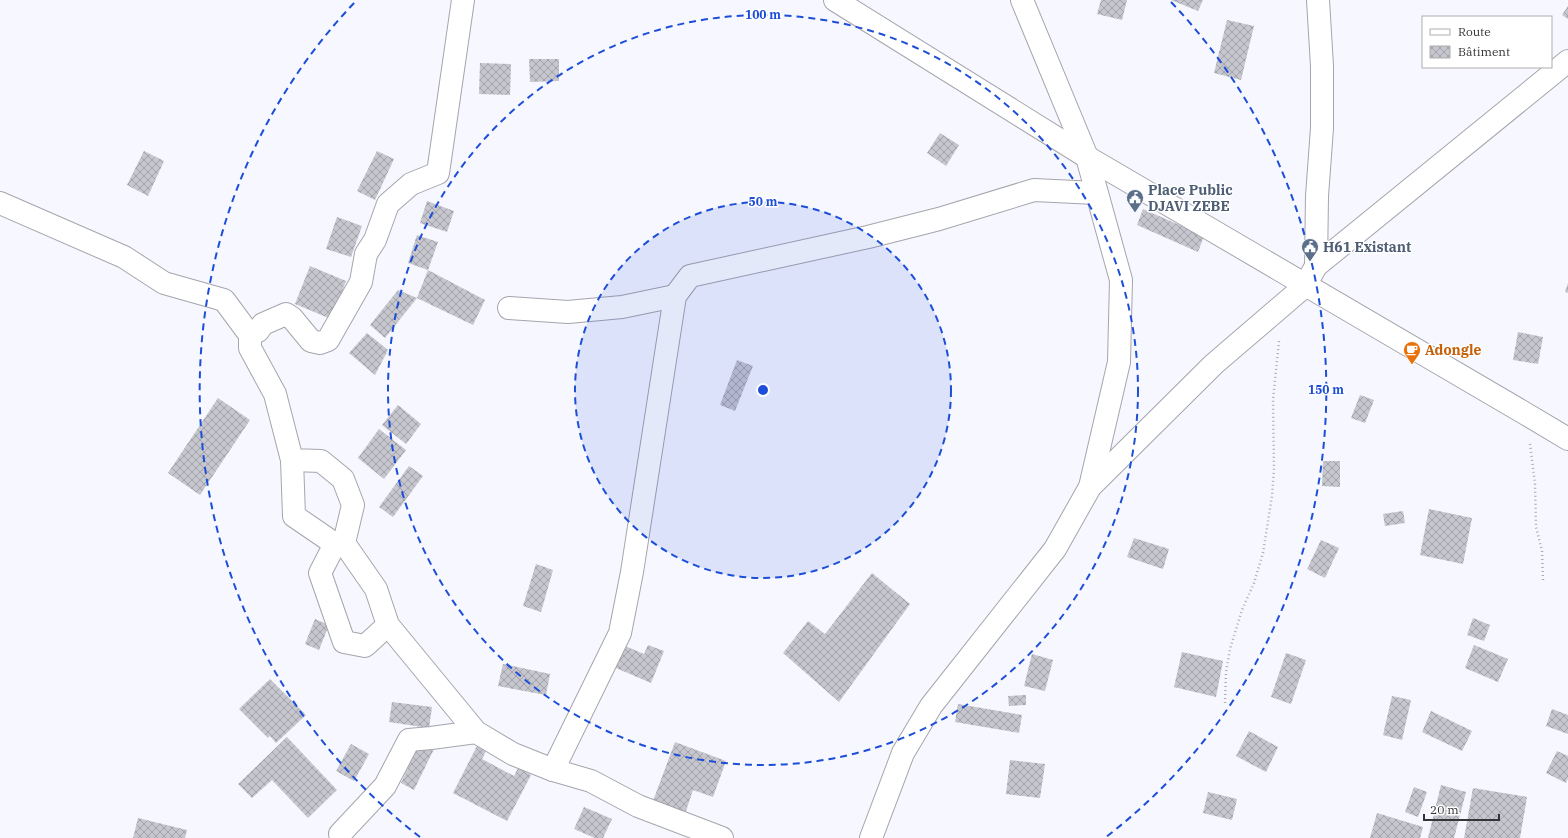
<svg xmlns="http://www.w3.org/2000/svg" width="1568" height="838" font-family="'IBM Plex Serif',serif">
<defs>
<pattern id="building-cross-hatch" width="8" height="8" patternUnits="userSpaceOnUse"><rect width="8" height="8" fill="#c6c7ce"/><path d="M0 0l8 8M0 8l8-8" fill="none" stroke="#a2a2a8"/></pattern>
</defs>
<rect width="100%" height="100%" fill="#f6f7ff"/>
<g fill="url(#building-cross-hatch)">
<path d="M1101 0H1127L1122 20 1097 14Z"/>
<path d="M1171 0H1203L1198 11Z"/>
<path d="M1568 6V19L1562 15Z"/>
<path d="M1227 20 1254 26 1241 80 1214 73Z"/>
<path d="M529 59H559V81L530 82Z"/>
<path d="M480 63 511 64 510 95 479 94Z"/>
<path d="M940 133 959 145 946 166 927 153Z"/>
<path d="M144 151 164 161 148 196 127 185Z"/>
<path d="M377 151 394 159 375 200 357 191Z"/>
<path d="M427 201 454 211 447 232 420 223Z"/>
<path d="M1143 209 1204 236 1198 252 1137 225Z"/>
<path d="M337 217 362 226 351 257 326 249Z"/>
<path d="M417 235 438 242 428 270 485 300 473 325 417 298 428 270 408 263Z"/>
<path d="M310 266 346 281 331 319 295 304Z"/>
<path d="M1568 283V293L1565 292Z"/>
<path d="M398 290 417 298 385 338 370 325Z"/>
<path d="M1518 332 1543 337 1538 364 1513 360Z"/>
<path d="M367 333 388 350 375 375 349 353Z"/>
<path d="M737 360 753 366 735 411 720 405Z"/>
<path d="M1360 395 1374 400 1365 423 1351 418Z"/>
<path d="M218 398 250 420 200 495 168 473Z"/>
<path d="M398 405 421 424 406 444 382 425Z"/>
<path d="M379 429 406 450 384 479 358 458Z"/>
<path d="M1323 461H1340V487L1322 486Z"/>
<path d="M409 466 423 476 393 517 379 507Z"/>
<path d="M1429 509 1472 518 1463 564 1420 555Z"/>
<path d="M1403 511 1405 523 1385 526 1383 514Z"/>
<path d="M1134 538 1169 549 1163 569 1127 557Z"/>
<path d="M1321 540 1339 548 1325 578 1307 569Z"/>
<path d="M536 564 553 570 541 612 523 606Z"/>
<path d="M872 573 910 604 839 702 783 653 808 621 825 634Z"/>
<path d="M1473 618 1490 625 1484 641 1467 635Z"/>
<path d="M315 619 329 625 319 650 305 644Z"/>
<path d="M618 643 644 654 648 645 664 651 651 683 609 665Z"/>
<path d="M1474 645 1508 659 1498 682 1465 668Z"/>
<path d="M1182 652 1223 661 1216 697 1174 687Z"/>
<path d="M1286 653 1306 660 1291 704 1271 697Z"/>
<path d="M1032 654 1053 660 1045 691 1024 686Z"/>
<path d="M503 664 550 674 546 695 498 686Z"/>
<path d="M270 679 306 715 276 743 270 736 268 738 239 709Z"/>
<path d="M1026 695V705L1009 706 1008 696Z"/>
<path d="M1392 696 1411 700 1402 740 1383 735Z"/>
<path d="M392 702 432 707 429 728 389 722Z"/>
<path d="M958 704 1022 715 1019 733 955 722Z"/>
<path d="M1552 709 1568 715V734L1546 726Z"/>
<path d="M1431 711 1472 731 1462 751 1422 732Z"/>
<path d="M1249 731 1278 747 1266 772 1236 756Z"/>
<path d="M287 737 337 790 308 818 272 780 252 798 238 784Z"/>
<path d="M420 742 434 749 414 790 401 783Z"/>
<path d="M675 742 726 761 713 797 693 790 685 814 653 801Z"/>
<path d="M351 744 369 754 354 781 336 771Z"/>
<path d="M477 746 486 751 482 759 514 776 518 768 531 775 507 821 453 793Z"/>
<path d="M1557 751 1568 756V778L1566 783 1546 773Z"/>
<path d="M1010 760 1045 764 1040 798 1006 794Z"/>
<path d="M1441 785 1466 792 1454 838H1428Z"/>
<path d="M1414 787 1427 792 1418 817 1405 812Z"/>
<path d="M1473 788 1527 797 1520 838H1464Z"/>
<path d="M1208 792 1237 799 1232 820 1203 813Z"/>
<path d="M584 807 612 819 603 838H595L574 829Z"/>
<path d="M1377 813 1423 827 1420 838H1370Z"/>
<path d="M138 818 187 830 185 838H133Z"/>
</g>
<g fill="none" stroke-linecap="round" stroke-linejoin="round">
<defs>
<g id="street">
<path d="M835 0 1087 157 1526 414 1568 439"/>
<path d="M1022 0 1087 157 1121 280 1119 362 1090 487"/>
<path d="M0 203 124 257 164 283 224 300 250 335V348L275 394 292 460 321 461 343 479 353 505 344 543 376 589 388 625 476 732 513 754 553 770 591 781 638 806 722 838"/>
<path d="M1316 266 1317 196 1322 128V66L1318 0"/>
<path d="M509 308 568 312 622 307 675 296"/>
<path d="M250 335 258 331 263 324 286 314 292 318 311 341 320 343 328 340 361 282 366 254 375 240 388 204 411 184 438 173 463 0"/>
<path d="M292 460 294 516 335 544 320 573 344 642 365 646 388 625"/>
<path d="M553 770 620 633 632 572 675 296 690 276 868 237 939 219 1034 190 1096 193"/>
<path d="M340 834 385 786 409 740 431 738 476 732"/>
<path d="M871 838 903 753 931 706 1055 549 1090 487 1214 364 1305 286 1316 266 1568 61"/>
</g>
</defs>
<use href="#street" stroke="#a5a5ac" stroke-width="24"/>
<g stroke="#acadb3" stroke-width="2.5" stroke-dasharray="1 3" stroke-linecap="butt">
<path d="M1530 444 1535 484 1536 527 1542 551 1543 580"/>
<path d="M1225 703 1226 672 1230 649 1242 610 1254 583 1263 553 1272 496 1274 470 1273 400 1279 341"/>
</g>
<use href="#street" stroke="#fff" stroke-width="22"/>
</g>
<circle cx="763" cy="390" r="188" fill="#1d4ed8" fill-opacity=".12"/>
<g fill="none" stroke="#1d4ed8" stroke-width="2" stroke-dasharray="7 5">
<circle cx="763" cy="390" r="188"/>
<circle cx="763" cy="390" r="375"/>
<path d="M420 837A563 563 0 0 1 355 2M1171 2A563 563 0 0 1 1106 837"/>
</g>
<defs>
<symbol id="civic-pin" viewBox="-11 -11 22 30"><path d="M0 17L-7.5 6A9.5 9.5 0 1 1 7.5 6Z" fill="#5c6f8a" stroke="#fff"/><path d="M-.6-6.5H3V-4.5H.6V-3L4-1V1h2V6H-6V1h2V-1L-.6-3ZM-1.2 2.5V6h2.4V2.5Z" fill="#fff"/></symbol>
<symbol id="cafe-pin" viewBox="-11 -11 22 30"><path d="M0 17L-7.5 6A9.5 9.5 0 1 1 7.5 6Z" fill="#e8710a" stroke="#fff"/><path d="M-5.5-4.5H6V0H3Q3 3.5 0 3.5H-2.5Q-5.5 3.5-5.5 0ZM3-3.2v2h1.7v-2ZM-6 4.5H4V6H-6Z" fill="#fff"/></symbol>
</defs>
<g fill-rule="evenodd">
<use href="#civic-pin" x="1125" y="188" width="20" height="27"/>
<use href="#civic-pin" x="1300" y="237" width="20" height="27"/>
<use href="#cafe-pin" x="1402" y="340" width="20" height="27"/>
</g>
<g text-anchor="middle" stroke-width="3" stroke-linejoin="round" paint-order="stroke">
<g font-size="14" font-weight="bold" fill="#4e5e75" stroke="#fff" text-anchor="start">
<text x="1148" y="195">Place Public<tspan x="1148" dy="16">DJAVI ZEBE</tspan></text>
<text x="1323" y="252">H61 Existant</text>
</g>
<g font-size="14" font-weight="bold" fill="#c56008" stroke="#fff" text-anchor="start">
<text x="1425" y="355">Adongle</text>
</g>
</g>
<circle cx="763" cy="390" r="6" fill="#1d4ed8" stroke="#fff" stroke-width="2"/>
<g font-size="12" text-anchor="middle" font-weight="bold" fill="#1d4ed8" stroke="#fff" stroke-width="3" stroke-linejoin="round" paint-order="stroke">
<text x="763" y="19">100 m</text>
<text x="763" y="206">50 m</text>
<text x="1326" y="394">150 m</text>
</g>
<rect x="1422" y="16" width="130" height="52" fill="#ffffff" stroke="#aeaeaf"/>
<rect x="1430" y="29" width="20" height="6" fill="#ffffff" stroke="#aeaeaf"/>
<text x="1458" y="36" font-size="12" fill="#353538">Route</text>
<rect x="1430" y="46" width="20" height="12" fill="url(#building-cross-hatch)" stroke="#aeaeaf"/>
<text x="1458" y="56" font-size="12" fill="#353538">Bâtiment</text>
<path d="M1424 814v6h75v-6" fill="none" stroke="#353538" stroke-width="2"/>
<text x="1430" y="814" font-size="12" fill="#353538" stroke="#ffffff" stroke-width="3" paint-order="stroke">20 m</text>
</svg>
